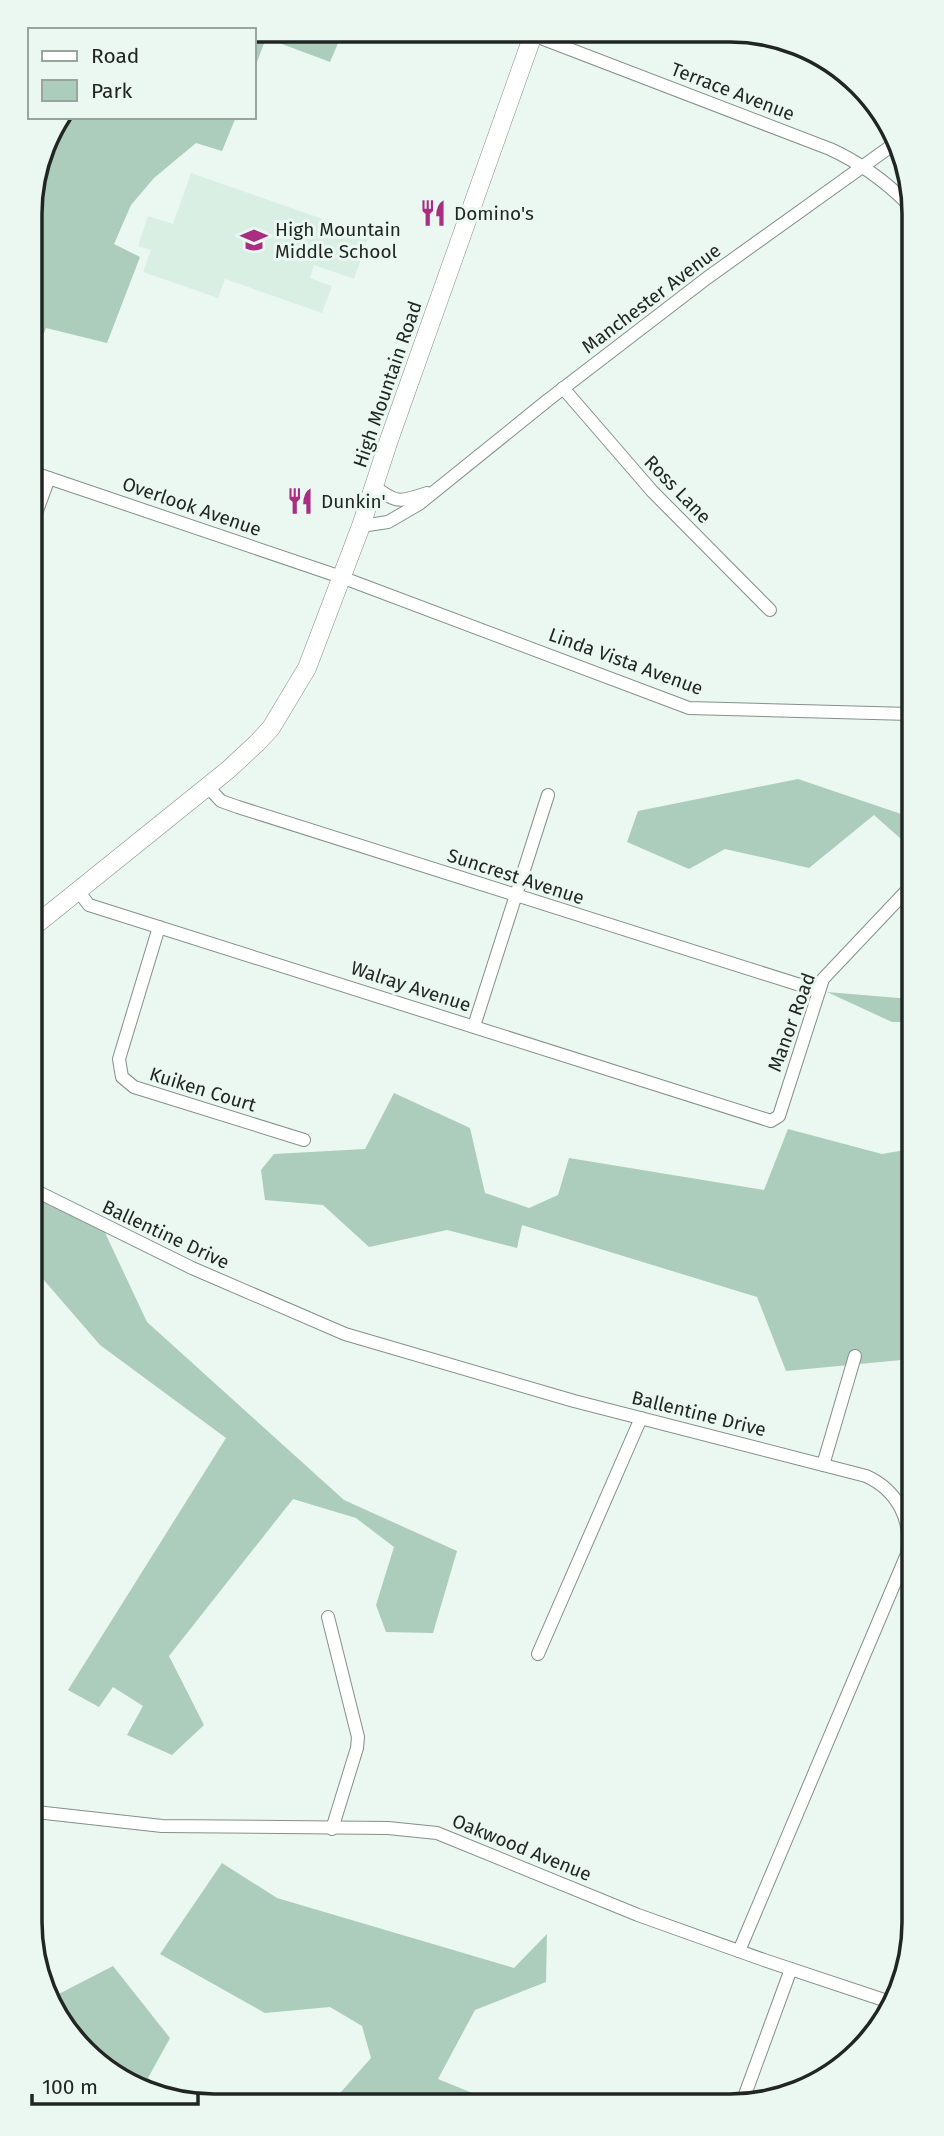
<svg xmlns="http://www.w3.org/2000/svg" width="944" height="2136" font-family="'Fira Sans',sans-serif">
<rect width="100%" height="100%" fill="#eaf8f1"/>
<path fill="#d9efe4" d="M191 173 369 235 354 279 314 265 310 278 332 286 322 313 225 279 218 298 143 272 151 250 138 246 148 216 173 224Z"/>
<g fill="#acccbc">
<path d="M254 30 341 31 342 34 330 62 266 38 254 70Z"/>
<path d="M60 117H236L222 151 196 143 154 178 131 205 114 244 140 257 107 343 46 328 31 365 30 202 49 132Z"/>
<path d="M798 779 910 817V847L874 815 809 868 725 849 689 869 627 842 638 811Z"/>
<path d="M827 992 911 999V1022H892Z"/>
<path d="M394 1093 470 1128 485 1193 529 1208 558 1195 569 1158 764 1190 788 1129 882 1154 911 1149 912 1359 786 1371 757 1297 522 1225 517 1248 447 1230 369 1247 323 1205 265 1200 261 1170 274 1154 365 1149Z"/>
<path d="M34 1188 100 1222 147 1322 344 1500 457 1551 433 1633 386 1632 376 1605 394 1547 356 1518 293 1499 169 1656 204 1725 172 1755 127 1735 143 1706 113 1687 99 1707 68 1690 226 1438 100 1345 43 1279 34 1292Z"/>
<path d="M222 1863 277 1898 514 1968 547 1934 546 1982 475 2010 438 2079 492 2101 222 2103 236 2095 334 2100 371 2058 362 2026 330 2007 265 2013 160 1954Z"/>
<path d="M113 1966 170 2038 148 2078 188 2103H178L92 2060 53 1997Z"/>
</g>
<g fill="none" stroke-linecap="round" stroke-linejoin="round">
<defs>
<g id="street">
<path d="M525 32 830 149C861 163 884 180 908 204"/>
<path d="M563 388 652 491 770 610"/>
<path d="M31 472 341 577 689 708 910 714"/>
<path d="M374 486C396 504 401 502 427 493"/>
<path d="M361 526 388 522 419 504 548 400 707 278 894 144"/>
<path d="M31 527 49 478"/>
<path d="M208 787 221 801 238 807 819 991"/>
<path d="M78 891 89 905 771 1121 779 1116 823 979 910 887"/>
<path d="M159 927 119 1059 122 1077 134 1087 304 1140"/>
<path d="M474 1026 548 795"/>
<path d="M34 1190 192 1268 345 1334 574 1401 866 1476C897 1490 913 1520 907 1554L739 1951"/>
<path d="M823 1465 855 1356"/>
<path d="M328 1617 358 1737 357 1748 332 1829"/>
<path d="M538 1654 641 1418"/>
<path d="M36 1812 162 1826 388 1828 437 1833 638 1915 764 1960 893 2003"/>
<path d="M743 2100 791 1969"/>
</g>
<path id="secondary" d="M33 927 228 770 257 743 271 728 307 668 361 526 389 440 534 32"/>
</defs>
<use href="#street" stroke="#84908a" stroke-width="14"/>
<use href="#secondary" stroke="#84908a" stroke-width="19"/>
<use href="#street" stroke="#fff" stroke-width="12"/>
<use href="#secondary" stroke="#fff" stroke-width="18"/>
</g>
<defs>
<symbol id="restaurant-bare" viewBox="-9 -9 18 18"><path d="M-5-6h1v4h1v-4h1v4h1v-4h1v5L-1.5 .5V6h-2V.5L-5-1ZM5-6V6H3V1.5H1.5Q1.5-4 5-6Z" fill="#a92e82" stroke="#eaf8f1" stroke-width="2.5" paint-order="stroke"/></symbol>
<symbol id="school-bare" viewBox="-9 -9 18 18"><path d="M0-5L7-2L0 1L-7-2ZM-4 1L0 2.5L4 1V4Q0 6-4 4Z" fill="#a92e82" stroke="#eaf8f1" stroke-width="2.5" paint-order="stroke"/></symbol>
</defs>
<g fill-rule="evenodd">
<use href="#restaurant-bare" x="414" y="194" width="38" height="38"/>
<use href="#school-bare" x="235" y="221" width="38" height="38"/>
<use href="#restaurant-bare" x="281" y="482" width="38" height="38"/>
</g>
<g text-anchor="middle" stroke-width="6" stroke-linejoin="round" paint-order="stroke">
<g font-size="19" fill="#212624" stroke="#eaf8f1">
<text transform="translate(733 91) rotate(21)" y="7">Terrace Avenue</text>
<text transform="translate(651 298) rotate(-37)" y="7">Manchester Avenue</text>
<text transform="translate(387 384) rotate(-71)" y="7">High Mountain Road</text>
<text transform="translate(678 489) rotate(46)" y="7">Ross Lane</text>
<text transform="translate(192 506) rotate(19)" y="7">Overlook Avenue</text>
<text transform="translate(626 661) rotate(20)" y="7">Linda Vista Avenue</text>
<text transform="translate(516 876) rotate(18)" y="7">Suncrest Avenue</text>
<text transform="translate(411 986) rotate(18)" y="7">Walray Avenue</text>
<text transform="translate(791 1022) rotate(-70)" y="7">Manor Road</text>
<text transform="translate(203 1089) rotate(17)" y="7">Kuiken Court</text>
<text transform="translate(166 1234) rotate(25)" y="7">Ballentine Drive</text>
<text transform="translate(699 1413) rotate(14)" y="7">Ballentine Drive</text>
<text transform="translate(522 1847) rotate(22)" y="7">Oakwood Avenue</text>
</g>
<g font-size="19" fill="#212624" stroke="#eaf8f1" text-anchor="start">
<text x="454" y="220">Domino's</text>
<text x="275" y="236">High Mountain<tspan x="275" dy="22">Middle School</tspan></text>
<text x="321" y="508">Dunkin'</text>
</g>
</g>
<path d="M0 0H944V2136H0ZM214 42H730A172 172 0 0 1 902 214V1922A172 172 0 0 1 730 2094H214A172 172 0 0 1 42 1922V214A172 172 0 0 1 214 42Z" fill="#eaf8f1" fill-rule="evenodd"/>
<path fill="none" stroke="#212624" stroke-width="3.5" d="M214 42H730A172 172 0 0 1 902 214V1922A172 172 0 0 1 730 2094H214A172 172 0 0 1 42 1922V214A172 172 0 0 1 214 42Z"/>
<rect x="28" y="28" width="228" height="91" fill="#eaf8f1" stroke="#9aa49f" stroke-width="2"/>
<rect x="42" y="51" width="35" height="10" fill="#ffffff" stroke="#9aa49f" stroke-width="2"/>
<text x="91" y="63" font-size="21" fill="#212624">Road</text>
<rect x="42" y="80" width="35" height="21" fill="#acccbc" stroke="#9aa49f" stroke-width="2"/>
<text x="91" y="98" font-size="21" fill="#212624">Park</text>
<path d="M32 2094v10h166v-10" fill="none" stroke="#212624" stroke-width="3.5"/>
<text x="42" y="2094" font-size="21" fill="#212624" stroke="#eaf8f1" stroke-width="5" paint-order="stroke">100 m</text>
</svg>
